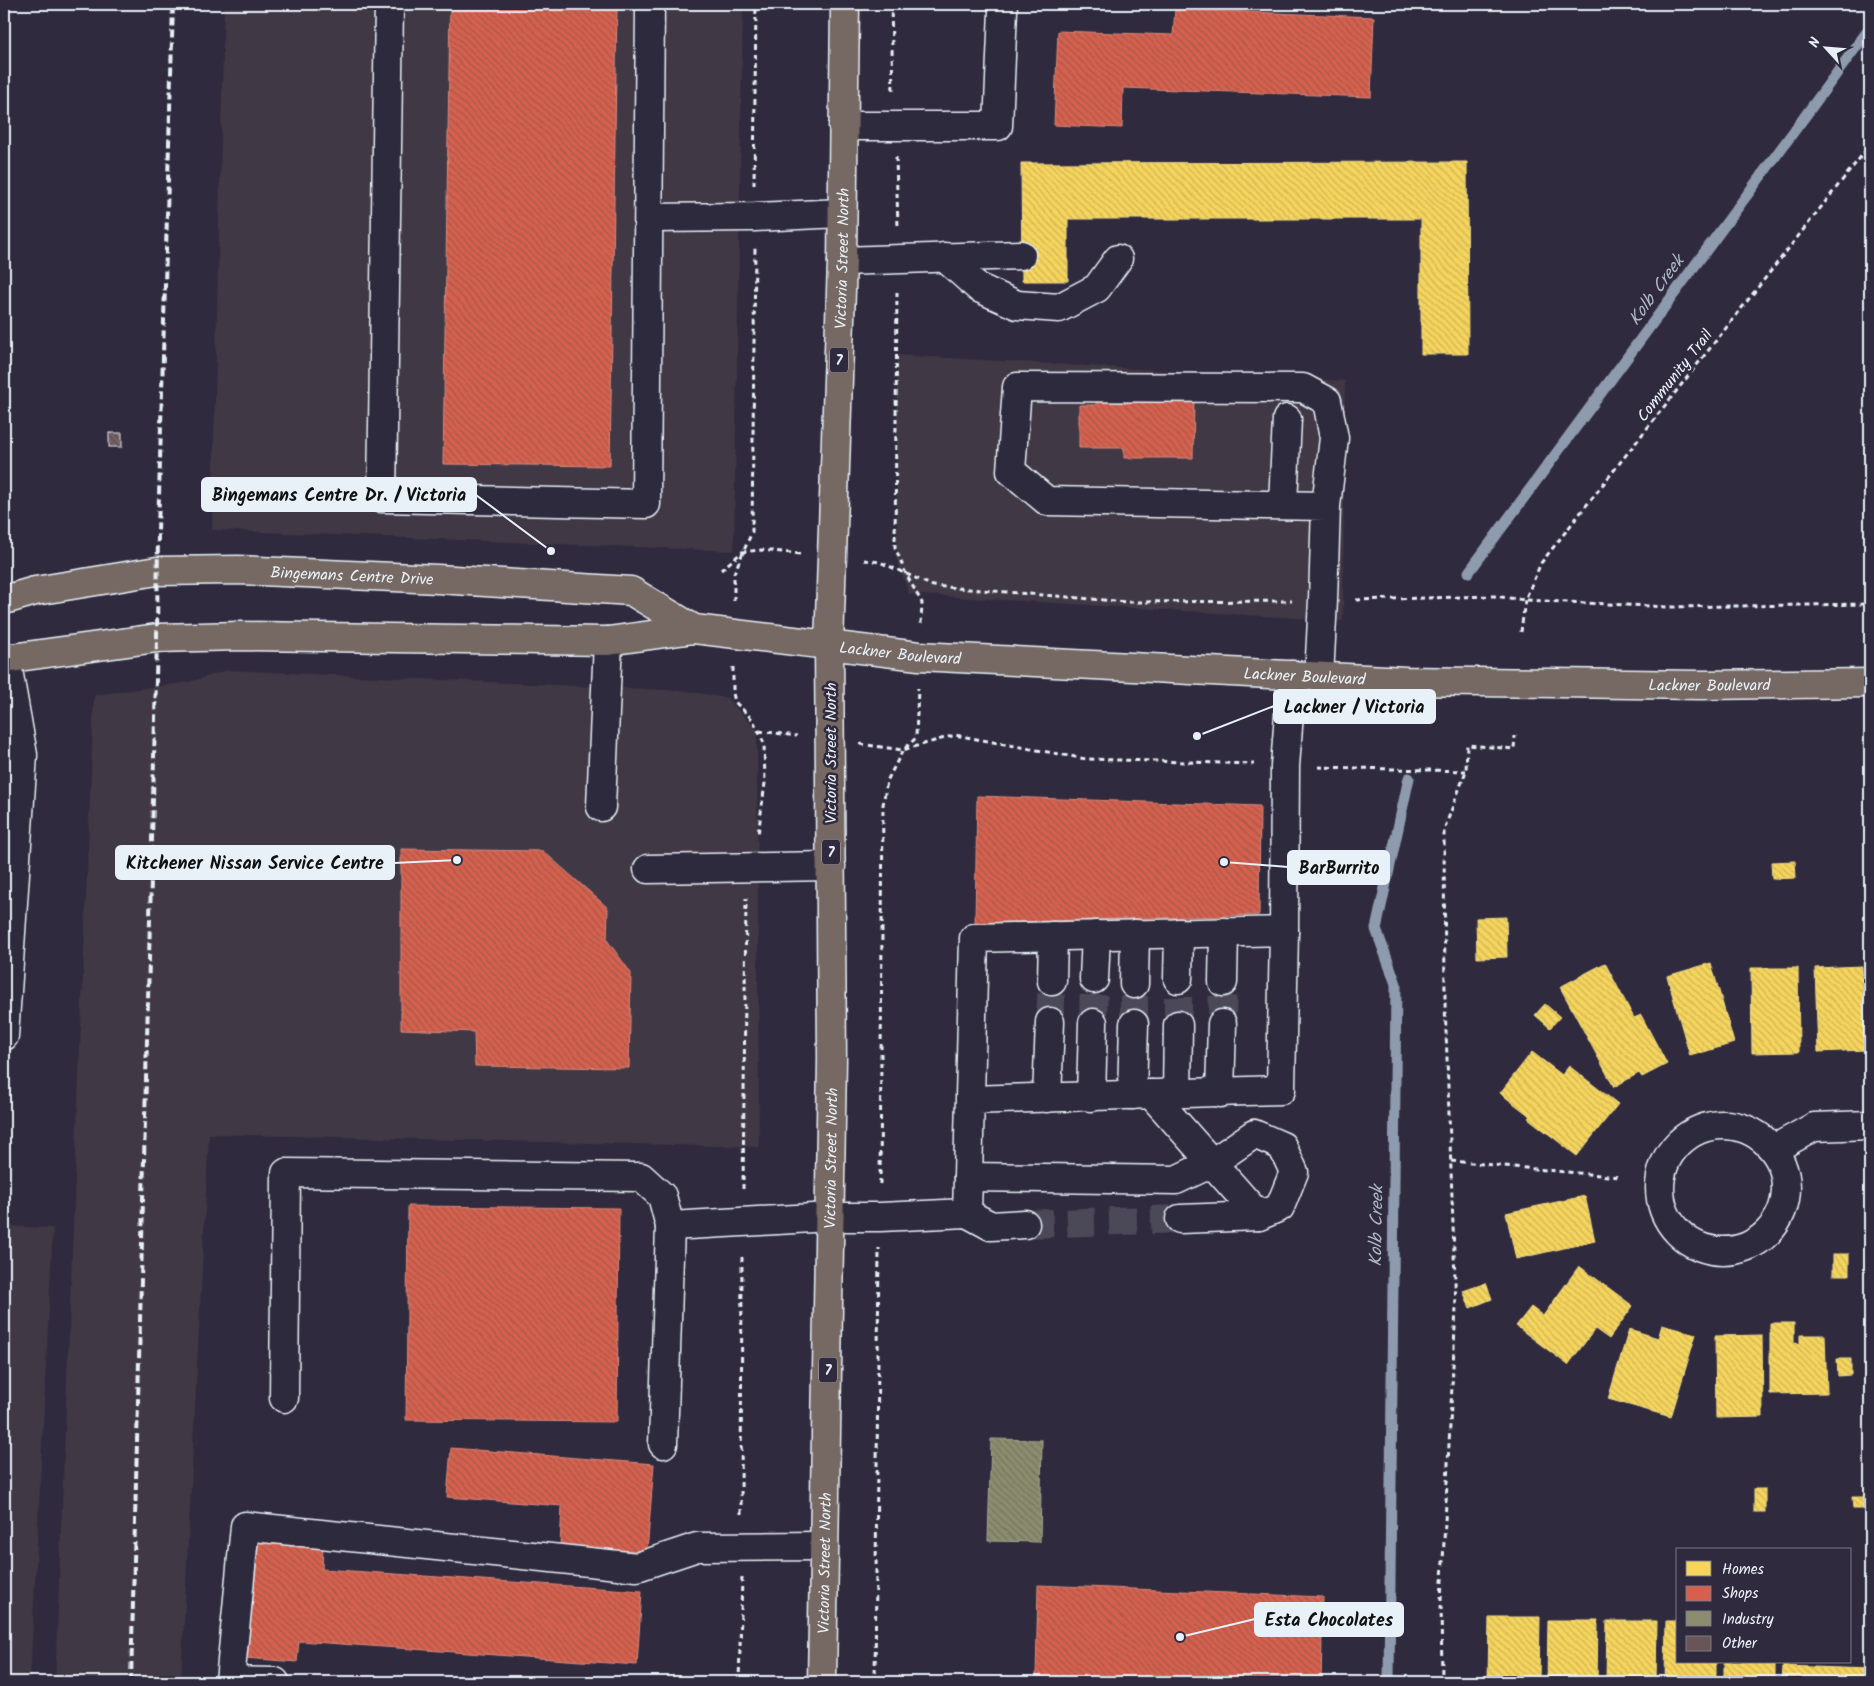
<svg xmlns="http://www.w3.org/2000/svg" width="1874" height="1686" font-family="Kalam,sans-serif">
<defs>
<pattern id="homes-back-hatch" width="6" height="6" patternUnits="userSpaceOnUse" patternTransform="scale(1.25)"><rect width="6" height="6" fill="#f6d55c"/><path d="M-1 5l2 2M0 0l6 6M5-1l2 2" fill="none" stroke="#cab258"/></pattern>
<pattern id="shops-back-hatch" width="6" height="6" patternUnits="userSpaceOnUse" patternTransform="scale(1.25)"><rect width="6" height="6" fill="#d6604d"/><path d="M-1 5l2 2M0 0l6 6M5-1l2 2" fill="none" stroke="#a4584c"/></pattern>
<pattern id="industry-back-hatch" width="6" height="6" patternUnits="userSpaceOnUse" patternTransform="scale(1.25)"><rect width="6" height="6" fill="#8c8c6e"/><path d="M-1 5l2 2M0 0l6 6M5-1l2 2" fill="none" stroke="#747461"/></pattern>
<pattern id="building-back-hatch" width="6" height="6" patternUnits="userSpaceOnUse" patternTransform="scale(1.25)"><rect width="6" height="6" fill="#695557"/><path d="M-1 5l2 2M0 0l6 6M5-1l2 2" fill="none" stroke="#7e6e70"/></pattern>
</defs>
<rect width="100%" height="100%" fill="#2f2a3d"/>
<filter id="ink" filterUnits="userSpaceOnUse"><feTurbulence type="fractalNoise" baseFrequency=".02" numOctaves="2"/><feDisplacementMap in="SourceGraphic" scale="10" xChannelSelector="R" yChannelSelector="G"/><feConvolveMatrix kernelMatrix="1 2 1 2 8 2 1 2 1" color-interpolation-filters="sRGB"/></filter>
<g filter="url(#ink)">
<g fill="#403745">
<path d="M224 4H743L734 551 212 530Z"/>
<path d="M897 355 1345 381 1343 621 909 594 897 560Z"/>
<path d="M228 670 687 691 727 698 757 730 759 1147 209 1134 181 1682H55L94 695 189 682Z"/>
<path d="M4 1226 53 1228 30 1682H4Z"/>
</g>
<g fill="url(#homes-back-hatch)" stroke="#f2dd8b">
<path d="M1467 162 1468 354H1421V219H1068V281H1022L1021 163Z"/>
<path d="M1795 861 1796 878 1772 879 1771 862Z"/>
<path d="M1506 917 1507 957 1477 958 1476 918Z"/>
<path d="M1605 963 1634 1018 1641 1015 1667 1064 1642 1077 1639 1073 1614 1087 1560 987Z"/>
<path d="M1711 963 1734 1043 1690 1056 1667 976Z"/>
<path d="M1862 966 1865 1050 1818 1052 1815 968Z"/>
<path d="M1751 968H1798L1799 1052 1752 1053Z"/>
<path d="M1545 1004 1560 1017 1550 1028 1535 1015Z"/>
<path d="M1532 1052 1562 1075 1569 1066 1618 1104 1577 1156 1528 1118 1530 1116 1500 1093Z"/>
<path d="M1585 1196 1595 1241 1516 1259 1506 1213Z"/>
<rect x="1833" y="1254" width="16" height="21"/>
<path d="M1579 1266 1633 1306 1609 1339 1595 1329 1568 1365 1516 1326 1531 1307 1543 1316Z"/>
<path d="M1486 1283 1492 1299 1470 1308 1463 1291Z"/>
<path d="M1770 1323H1794V1343L1800 1344V1335H1825L1827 1393 1770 1394Z"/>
<path d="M1662 1325 1696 1334 1671 1417 1608 1399 1629 1329 1658 1338Z"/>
<path d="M1762 1335 1763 1417 1716 1418 1715 1336Z"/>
<path d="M1837 1359H1851V1375L1838 1376Z"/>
<rect x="1754" y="1489" width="11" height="23"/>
<path d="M1852 1497H1864V1509H1853Z"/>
<path d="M1489 1617H1540L1539 1682H1488Z"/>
<path d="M1548 1620H1598L1597 1682H1547Z"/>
<path d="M1607 1621H1657L1656 1682H1606Z"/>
<path d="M1666 1621H1678V1662H1716V1682H1665Z"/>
<rect x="1724" y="1662" width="51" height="20"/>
<path d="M1783 1666 1870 1669V1682H1782Z"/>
</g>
<g fill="url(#shops-back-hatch)" stroke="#db8c80">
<path d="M450 4H617L610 466 443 464Z"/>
<path d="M1175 9 1374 17 1371 97 1123 88 1122 128 1054 125 1058 31 1173 35Z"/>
<path d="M1096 396 1194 397 1193 458H1124V448H1079V405H1096Z"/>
<path d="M977 796 1260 806 1259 915 975 923Z"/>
<path d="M401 849 543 851 608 908 607 940 631 973 629 1068 475 1066 474 1032 401 1029Z"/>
<path d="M408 1206 619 1208 617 1422 406 1420Z"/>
<path d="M451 1448 654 1464 647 1552 560 1545 562 1506 447 1497Z"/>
<path d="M253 1541 323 1546 322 1569 642 1591 637 1665 299 1641 297 1662 244 1658Z"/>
<path d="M1038 1585 1323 1597 1321 1682H1158L1036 1677Z"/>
</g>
<path fill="url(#industry-back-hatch)" stroke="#a8aa97" d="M991 1439 1042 1440 1040 1542 988 1541Z"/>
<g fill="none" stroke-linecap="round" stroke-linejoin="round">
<g stroke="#8e9bae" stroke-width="11">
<path d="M1469 572 1870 28"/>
<path d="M1389 1682 1396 984 1376 929 1409 778"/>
</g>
</g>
<rect fill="url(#building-back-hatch)" stroke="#e8f1f8" x="109" y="433" width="13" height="14"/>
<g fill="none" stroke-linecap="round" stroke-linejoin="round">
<g stroke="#4b4859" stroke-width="28" stroke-dasharray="28 14" stroke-linecap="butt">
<path d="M1050 1022 1052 981"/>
<path d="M1093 1023 1094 979"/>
<path d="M1134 1024V984"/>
<path d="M1222 1024 1223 982"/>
<path d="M1178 1025V979"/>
<path d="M1025 1224 1180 1219"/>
</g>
<defs>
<g id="minor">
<path d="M389 4 382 498 646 504 650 4"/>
<path d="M843 126H998L1003 10"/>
<path d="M649 218 755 217 842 213"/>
<path d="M944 257 979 288 1017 305 1059 308 1097 288 1118 259"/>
<path d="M842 261 1021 255"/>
<path d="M1283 504 1287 419"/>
<path d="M1319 677 1323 600 1326 506 1334 438 1327 401 1303 388 1017 387 1011 471 1047 501 1326 506"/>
<path d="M601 807 608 641"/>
<path d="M648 869 831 866"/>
<path d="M1284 931 1285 766 1292 675"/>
<path d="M1094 979 1096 935"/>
<path d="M1178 979 1179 933"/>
<path d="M1052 981 1053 936"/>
<path d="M1223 982 1224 932"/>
<path d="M1134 984 1135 934"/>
<path d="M4 1036 23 755 6 658"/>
<path d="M1220 1093 1222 1024"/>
<path d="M1151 1094 1259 1216 1180 1219"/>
<path d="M1177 1094 1178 1025"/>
<path d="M1132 1095 1134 1024"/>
<path d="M1091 1097 1093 1023"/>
<path d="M1047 1098 1050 1022"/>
<circle cx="1723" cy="1188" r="63"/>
<path d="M1774 1149 1814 1127 1870 1125"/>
<path d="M968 1177 1176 1180 1212 1163 1254 1134 1282 1146 1294 1172 1280 1207 1259 1216"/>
<path d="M967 1213 991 1226 1025 1224"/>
<path d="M670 1226 830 1217H880L967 1213 968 1177 974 938 1284 931 1281 1090 970 1100"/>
<path d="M284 1398 286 1173 641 1177 662 1196 670 1226 663 1444"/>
<path d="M275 1682 230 1681 245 1526 637 1567 697 1547 824 1546"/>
</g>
<g id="major">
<path id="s1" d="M4 600 35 591 157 571 238 570 438 579 631 591 694 629"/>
<path id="s2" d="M4 659 157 638 241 636 608 641 694 629 919 656 1406 681 1701 685 1870 683"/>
<path id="s3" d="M822 1682 832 1059 829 645 842 261 845 4"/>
</g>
</defs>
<use href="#minor" stroke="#e8f1f8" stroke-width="31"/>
<use href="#major" stroke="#e8f1f8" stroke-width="31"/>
<g stroke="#e8f1f8" stroke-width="3" stroke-dasharray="5 4" stroke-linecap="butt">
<path d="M891 4 893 93"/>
<path d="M896 157 898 228"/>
<path d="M754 185 756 4"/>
<path d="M897 292 895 547 906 574 922 603 921 624"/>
<path d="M864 560 880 562 933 586 1128 602 1292 601"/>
<path d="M721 570 742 552 761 550 801 554"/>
<path d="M1356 600 1494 596 1525 600 1669 607 1870 604"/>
<path d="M734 601V573L752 532 755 248"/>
<path d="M1521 632 1525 600 1541 563 1870 145"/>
<path d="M733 667V693L735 702 753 720 764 743 765 783 758 835"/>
<path d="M759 731 797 736"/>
<path d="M860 744 903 750 955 735 1086 759 1254 764"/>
<path d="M1318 767 1466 771"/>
<path d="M1451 1161 1620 1177"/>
<path d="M880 1184 883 805 887 781 903 750 916 738 918 688"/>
<path d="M743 1189 746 898"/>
<path d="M741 1514 742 1253"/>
<path d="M739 1682 742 1578"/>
<path d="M875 1682 879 1248"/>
<path d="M1442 1682 1441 1600 1456 1308 1445 1003 1444 830 1466 771 1467 745 1514 749 1515 736"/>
</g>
<use href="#minor" stroke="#2f2a3d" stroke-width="28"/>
<use href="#major" stroke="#766964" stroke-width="28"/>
<path stroke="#e8f1f8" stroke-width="4" stroke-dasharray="8 4" stroke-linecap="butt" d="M131 1682 157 638 158 531 173 4"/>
</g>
</g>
<g text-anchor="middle" stroke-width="5" stroke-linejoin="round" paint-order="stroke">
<g fill="#2f2a3d" stroke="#b0b5c0" stroke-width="1">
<rect x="830" y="347.5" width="18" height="25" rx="4"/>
<rect x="822" y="839.5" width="18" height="25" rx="4"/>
<rect x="819" y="1357.5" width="18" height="25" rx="4"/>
</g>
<g font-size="15" font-weight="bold" fill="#e8f1f8">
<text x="839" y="365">7</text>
<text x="831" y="857">7</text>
<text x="828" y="1375">7</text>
</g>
<g font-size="16" fill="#e8f1f8" stroke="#2f2a3d">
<text dy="6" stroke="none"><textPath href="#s3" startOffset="1424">Victoria Street North</textPath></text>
<text transform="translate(1674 375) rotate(-52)" y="6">Community Trail</text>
<text dy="6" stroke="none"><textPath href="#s1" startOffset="351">Bingemans Centre Drive</textPath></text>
<text dy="6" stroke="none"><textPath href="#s2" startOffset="900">Lackner Boulevard</textPath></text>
<text dy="6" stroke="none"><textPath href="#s2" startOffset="1305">Lackner Boulevard</textPath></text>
<text dy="6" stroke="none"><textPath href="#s2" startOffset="1710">Lackner Boulevard</textPath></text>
<text transform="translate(830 753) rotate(-90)" y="6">Victoria Street North</text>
<text dy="6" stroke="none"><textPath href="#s3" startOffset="524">Victoria Street North</textPath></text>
<text dy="6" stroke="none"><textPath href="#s3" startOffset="119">Victoria Street North</textPath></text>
</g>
<g font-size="18" font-style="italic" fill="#acb7c6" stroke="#2f2a3d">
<text transform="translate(1656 290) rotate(-54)" y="6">Kolb Creek</text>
<text transform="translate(1376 1226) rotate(-89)" y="6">Kolb Creek</text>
</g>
</g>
<path fill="none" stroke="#e8f1f8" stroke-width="2" d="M551 551L476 495M1197 736L1274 706M457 860L394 863M1224 862L1288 867M1180 1637L1255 1619"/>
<g fill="#e8f1f8" stroke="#2f2a3d" stroke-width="2">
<circle cx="551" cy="551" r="5"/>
<circle cx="1197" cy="736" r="5"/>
<circle cx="457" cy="860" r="5"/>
<circle cx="1224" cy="862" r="5"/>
<circle cx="1180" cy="1637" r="5"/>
</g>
<g fill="#e8f1f8" stroke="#e8f1f8" stroke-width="2">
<rect x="202" y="478" width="274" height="33" rx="5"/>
<rect x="1274" y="690" width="161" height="33" rx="5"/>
<rect x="116" y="846" width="278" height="33" rx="5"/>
<rect x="1288" y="851" width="101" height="33" rx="5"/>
<rect x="1255" y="1603" width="148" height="33" rx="5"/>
</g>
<g font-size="18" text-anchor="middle" font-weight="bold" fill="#111">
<text x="339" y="501">Bingemans Centre Dr. / Victoria</text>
<text x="1354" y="713">Lackner / Victoria</text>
<text x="255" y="869">Kitchener Nissan Service Centre</text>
<text x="1339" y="874">BarBurrito</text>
<text x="1329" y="1626">Esta Chocolates</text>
</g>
<rect width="1874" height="1686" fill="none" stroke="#2f2a3d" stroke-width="20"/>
<rect x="10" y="10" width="1854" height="1666" fill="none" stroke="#e8f1f8" stroke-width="2" filter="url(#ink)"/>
<rect x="1676" y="1548" width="175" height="115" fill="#2f2a3d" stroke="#797a88"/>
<rect x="1686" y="1561" width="25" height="15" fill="#f6d55c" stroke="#797a88"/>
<text x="1722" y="1574" font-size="15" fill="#e8f1f8">Homes</text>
<rect x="1686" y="1586" width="25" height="15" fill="#d6604d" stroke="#797a88"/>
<text x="1722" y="1598" font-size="15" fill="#e8f1f8">Shops</text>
<rect x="1686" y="1611" width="25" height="15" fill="#8c8c6e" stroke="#797a88"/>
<text x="1722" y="1624" font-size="15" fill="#e8f1f8">Industry</text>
<rect x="1686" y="1636" width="25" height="15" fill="#695557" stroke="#797a88"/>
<text x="1722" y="1648" font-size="15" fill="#e8f1f8">Other</text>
<g transform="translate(1826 48) rotate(296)" stroke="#2f2a3d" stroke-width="4" paint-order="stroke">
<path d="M0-4L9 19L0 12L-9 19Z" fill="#e8f1f8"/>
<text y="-8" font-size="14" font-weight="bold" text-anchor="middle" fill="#e8f1f8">N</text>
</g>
</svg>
